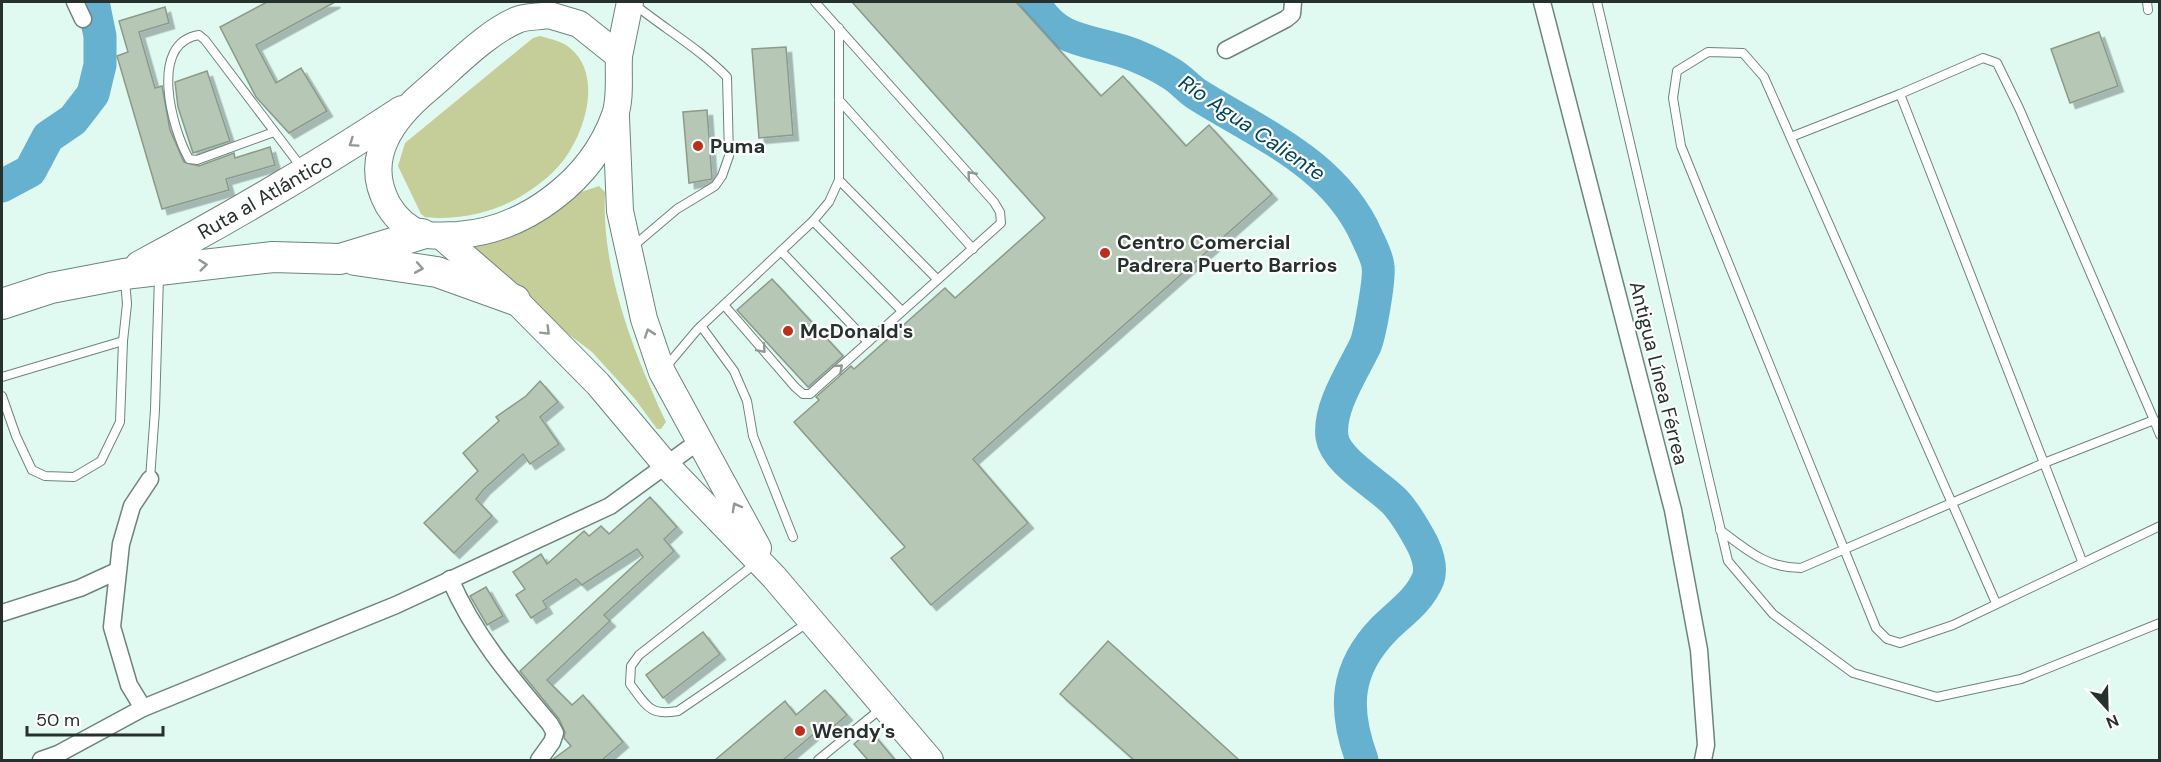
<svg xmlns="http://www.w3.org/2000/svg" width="2161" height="762" font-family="'DM Sans',sans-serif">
<defs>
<filter id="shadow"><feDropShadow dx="5.5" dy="5.5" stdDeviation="0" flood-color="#0004"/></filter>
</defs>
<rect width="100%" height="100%" fill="#e1faf1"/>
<g fill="#c5cd98">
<path d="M540 36C550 39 562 41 570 48 607 78 581 148 551 174 516 206 472 222 425 217L421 214 398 166 405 143 533 38Z"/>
<path d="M599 186 605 192C601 270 633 351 666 422L661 429H657L635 399 592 352 451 245 531 225 581 192Z"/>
</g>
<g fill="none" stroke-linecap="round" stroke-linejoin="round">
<g stroke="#66b0d0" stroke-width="33">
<path d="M1034 2C1057 46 1095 39 1134 55 1146 60 1159 66 1170 73 1181 79 1188 89 1198 95 1262 135 1335 164 1367 237 1371 246 1377 257 1378 266 1380 278 1370 335 1365 346 1353 371 1328 408 1332 437 1336 462 1378 484 1395 502 1406 514 1415 530 1423 545 1428 556 1432 568 1428 579 1419 601 1400 613 1384 629 1345 669 1343 709 1362 760"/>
<path d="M2 186 30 171 48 137 73 120 93 94 100 65V36L93 2"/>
</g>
</g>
<g fill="#b7c7b6" stroke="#8b9a8a" stroke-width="1.5" filter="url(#shadow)">
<path d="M267 2H335L256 45 276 83 301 68 327 111 289 133 256 97 220 27Z"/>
<path d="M852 2H1016L1101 96 1123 76 1186 146 1209 125 1272 194 973 459 1028 523 931 605 891 558 905 547 794 422 819 400 816 397 851 366 854 369 945 288 955 298 1045 218Z"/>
<path d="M165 7 169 23 139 32 155 88 162 86 170 130 184 162 199 166 234 153 235 158 270 147 275 165 226 179 229 190 162 209 117 56 128 52 119 21Z"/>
<path d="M2099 32 2118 86 2070 103 2051 49Z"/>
<path d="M786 47 793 135 759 138 752 49Z"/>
<path d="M207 71 230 141 193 153 178 107 175 82Z"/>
<path d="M707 110 712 179 689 183 683 112Z"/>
<path d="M772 279 843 356 808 387 737 310Z"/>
<path d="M540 381 558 402 540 417 559 444 530 464 523 454 484 489 476 499 492 516 454 553 424 523 478 471 463 453 499 421 496 417 526 396Z"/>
<path d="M650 497 677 527 664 539 674 551 604 615 610 621 547 680 572 705 583 695 623 742 602 760H552L571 746 564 738 565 732 559 719 520 671 643 557 637 549 582 585 576 579 543 601 547 608 531 618 516 595 525 589 513 572 541 554 547 564 584 531 589 536 601 526 609 534Z"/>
<path d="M486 587 503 616 487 625 470 596Z"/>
<path d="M703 632 720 654 663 698 646 675Z"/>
<path d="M1108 641 1239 760H1134L1060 694Z"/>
<path d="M825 690 847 715 827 732 822 727 783 760H715L785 701 796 715Z"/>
<path d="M870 730 895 760H868L854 744Z"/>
</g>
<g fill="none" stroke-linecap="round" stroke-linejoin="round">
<defs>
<g id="lane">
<path d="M1597 2 1728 561 1773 614 1853 673 1937 697 2021 679 2160 623"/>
<path d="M2147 2 2148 10"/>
<path d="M1983 58 1997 63 2019 108 2154 420 2044 463 1900 94Z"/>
<path d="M839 100 973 249"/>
<path d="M274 132 197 160 189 159C172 129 148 43 199 35L205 40 302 168"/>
<path d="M1791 137 1900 94"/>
<path d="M839 180 937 279"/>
<path d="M813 221 902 311"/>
<path d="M631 248 677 209 715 186 722 176 729 156 727 77C700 49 665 29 634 4"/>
<path d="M781 251 868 342"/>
<path d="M724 305 795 387 803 394H810L1001 223 1000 212 994 202 815 2"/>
<path d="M701 326 734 371 747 401 753 436 793 537"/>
<path d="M665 368 697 330 813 221 829 202 839 180V28"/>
<path d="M2 377 123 341 127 304 125 280"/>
<path d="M2 396 16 436 32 470 45 476 74 477 101 461 120 422 123 341"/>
<path d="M2154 420 2160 435"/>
<path d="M150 479 155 410 159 276"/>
<path d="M1720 530C1747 550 1766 568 1801 568L2044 463 2082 561"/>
<path d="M756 563 639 655 631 666 630 684C647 706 649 716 678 711L810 621"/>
<path d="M1996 603 1764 77 1743 53 1708 52 1677 71 1673 98 1681 146 1876 628 1887 639 1900 643 1953 625 2160 526"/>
<path d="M818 760 883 707"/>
</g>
<g id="street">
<path d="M75 2 83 19"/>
<path d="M1542 2 1673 510 1699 650 1706 745 1703 760"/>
<path d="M1226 50 1286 19 1292 14 1293 2"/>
<path d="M450 579C474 635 511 678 550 724L555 733 552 742 539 760"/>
<path d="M2 613 80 588 117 571"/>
<path d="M143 708 129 685 112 627 121 544 132 506 150 479"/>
<path d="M41 760 58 754 143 708 396 605 610 506 699 441"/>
</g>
<g id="primary">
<path d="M549 15 579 24 619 56C618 75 621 98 615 115 592 180 526 230 458 235 447 235 432 237 422 234 407 229 396 218 388 205 362 158 393 118 428 89 454 67 486 33 517 20 526 16 539 17 549 15Z"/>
<path d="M619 56 630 2"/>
<path d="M616 117 620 211 644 319 662 372 758 548"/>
<path d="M441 236 515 300 598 384 666 465 774 577 930 760"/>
</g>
<g id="highway">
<path d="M355 260 437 272 515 300"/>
<path d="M140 266C230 218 317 167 402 111"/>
<path d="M2 304 51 288 124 274 273 257 340 259 422 234"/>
</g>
</defs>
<use href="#lane" stroke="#6d847c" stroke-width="10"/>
<use href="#street" stroke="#6d847c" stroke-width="19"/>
<use href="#primary" stroke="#6d847c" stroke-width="28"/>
<use href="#highway" stroke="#6d847c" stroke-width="32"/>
<use href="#lane" stroke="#fff" stroke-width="8"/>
<use href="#street" stroke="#fff" stroke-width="16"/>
<use href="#primary" stroke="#fff" stroke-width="26"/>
<use href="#highway" stroke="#fff" stroke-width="30"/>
</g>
<defs><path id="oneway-chevron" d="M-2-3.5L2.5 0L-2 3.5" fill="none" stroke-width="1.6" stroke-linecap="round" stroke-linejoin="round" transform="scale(1.5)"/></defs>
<g stroke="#929896">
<use href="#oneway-chevron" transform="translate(353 143) rotate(146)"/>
<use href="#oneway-chevron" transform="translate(971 175) rotate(-132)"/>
<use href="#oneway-chevron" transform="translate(203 265) rotate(-6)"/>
<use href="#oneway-chevron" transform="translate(419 268) rotate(10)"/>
<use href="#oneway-chevron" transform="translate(546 331) rotate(45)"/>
<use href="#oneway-chevron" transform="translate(649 333) rotate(-109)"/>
<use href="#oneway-chevron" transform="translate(762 349) rotate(49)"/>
<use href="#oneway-chevron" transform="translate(839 368) rotate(-42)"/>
<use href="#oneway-chevron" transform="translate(736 507) rotate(-119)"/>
</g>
<g fill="#bb2f1c" stroke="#fff" stroke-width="2">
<circle cx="698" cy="146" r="6"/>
<circle cx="1105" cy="253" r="6"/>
<circle cx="788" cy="331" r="6"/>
<circle cx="800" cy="731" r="6"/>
</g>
<g text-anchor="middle" stroke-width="4.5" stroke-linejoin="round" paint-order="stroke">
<g font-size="20" font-weight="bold" fill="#26302c" stroke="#fff" text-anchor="start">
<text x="710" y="153">Puma</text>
<text x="1117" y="249">Centro Comercial<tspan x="1117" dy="23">Padrera Puerto Barrios</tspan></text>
<text x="800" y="338">McDonald's</text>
<text x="812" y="738">Wendy's</text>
</g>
<g font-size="20" fill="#26302c" stroke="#fff">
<text transform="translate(265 196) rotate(-30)" y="7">Ruta al Atlántico</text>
<text transform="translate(1659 373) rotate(76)" y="7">Antigua Línea Férrea</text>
</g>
<g font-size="21" font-style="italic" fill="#00445a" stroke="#fff">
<text transform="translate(1252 128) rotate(34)" y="7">Río Agua Caliente</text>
</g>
</g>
<rect width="2161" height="762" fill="none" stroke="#26302c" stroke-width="6"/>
<g transform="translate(2107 708) rotate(158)" stroke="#ffffff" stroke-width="4.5" paint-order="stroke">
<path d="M0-4.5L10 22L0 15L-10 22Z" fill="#26302c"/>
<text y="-9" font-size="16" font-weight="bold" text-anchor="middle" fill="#26302c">N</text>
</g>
<path d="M27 726v9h136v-9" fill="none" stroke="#26302c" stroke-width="3"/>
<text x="36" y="726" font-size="18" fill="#26302c" stroke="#ffffff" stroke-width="4.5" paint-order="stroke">50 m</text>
</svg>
